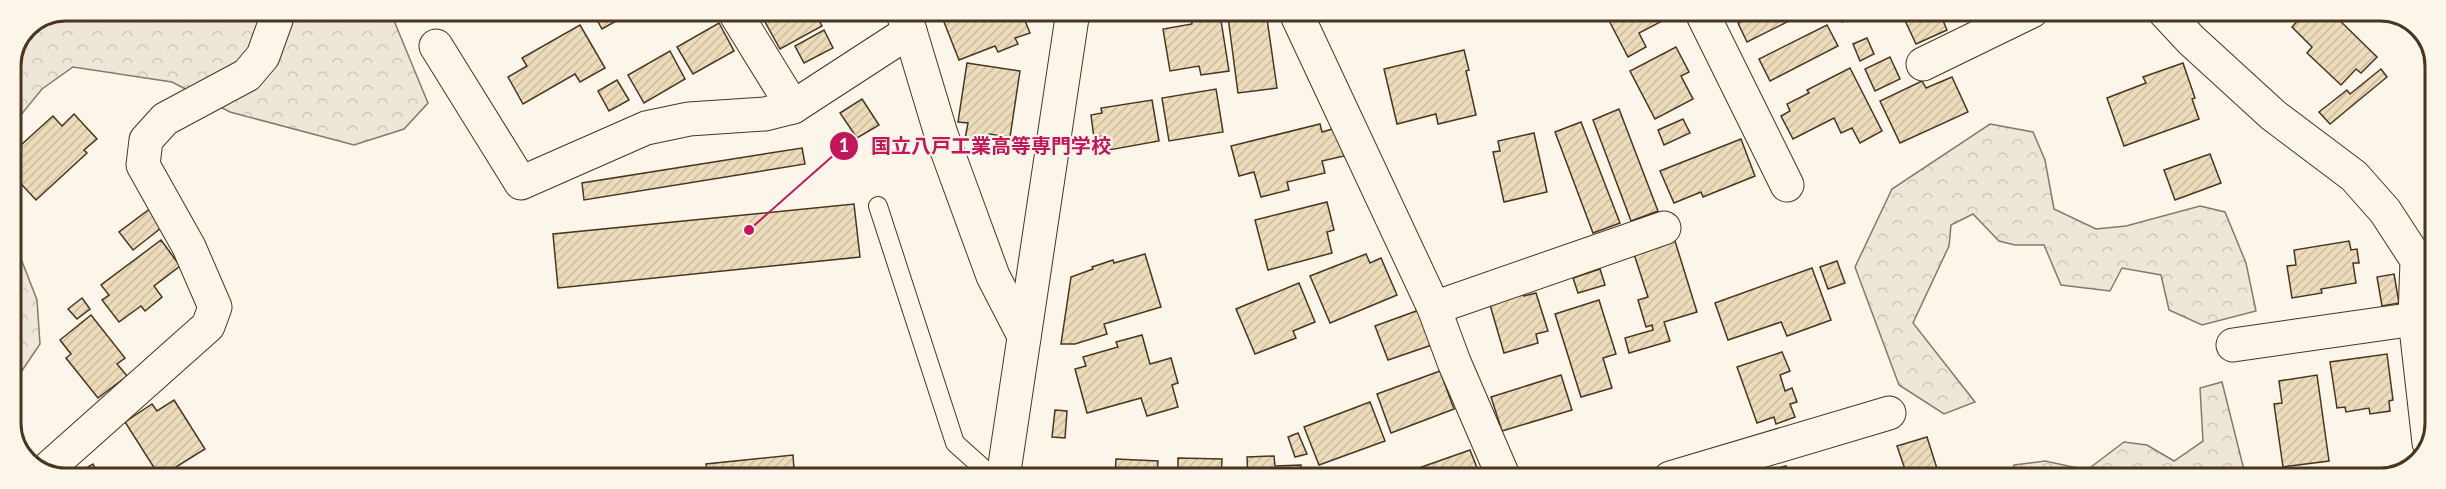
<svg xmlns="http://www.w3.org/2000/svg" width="2446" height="489" font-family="Lato,'Noto Sans JP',sans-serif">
<defs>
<pattern id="forest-crowns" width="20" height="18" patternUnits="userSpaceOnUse" patternTransform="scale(1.5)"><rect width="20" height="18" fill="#ede6d9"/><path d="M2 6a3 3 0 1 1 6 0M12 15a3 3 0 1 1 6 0" fill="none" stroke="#cdc6ba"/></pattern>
<pattern id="building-hatch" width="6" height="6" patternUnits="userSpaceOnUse" patternTransform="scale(1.5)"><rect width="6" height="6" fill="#ecdcbc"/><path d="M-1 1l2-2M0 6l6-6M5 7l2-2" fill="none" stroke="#ccbda1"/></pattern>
</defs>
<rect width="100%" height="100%" fill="#fbf6e9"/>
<g fill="url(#forest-crowns)" stroke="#887966" stroke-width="1.5">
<path d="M66 11H390L428 103 404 129 354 145 230 112 172 82 73 67 42 89 11 127V65L27 26Z"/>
<path d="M1990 124 2033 132 2045 160 2054 209 2096 229 2126 226 2200 206 2225 212 2246 263 2256 311 2202 325 2169 310 2161 275 2122 268 2110 291 2061 285 2044 245H2015L1999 241 1973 214 1951 225 1949 246 1913 323 1975 402 1944 414 1899 385 1855 267 1892 189Z"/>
<path d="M11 233 37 300 40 344 11 387Z"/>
<path d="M2222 382 2246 478H2009L2014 465 2045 461 2087 470 2124 442 2147 445 2174 461 2203 441 2200 388Z"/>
</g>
<g fill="url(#building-hatch)" stroke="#4a3520" stroke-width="1.5">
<path d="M470 11H494L477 21Z"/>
<path d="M592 11H634L602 29Z"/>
<path d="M759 11H814L822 26 780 49Z"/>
<path d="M957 11H1021L1030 33 1015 38 1018 44 998 52 995 46 959 60 942 17Z"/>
<path d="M1604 11H1663L1666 19 1639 33 1646 47 1628 57Z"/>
<path d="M1762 11H1809L1747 42 1738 23Z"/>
<path d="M1838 11H1865L1842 22Z"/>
<path d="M1908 11H1939L1947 30 1916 44 1902 14Z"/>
<path d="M2307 11H2330L2377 57 2361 73 2356 69 2341 85 2307 53 2312 47 2292 27Z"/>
<path d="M1266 12 1277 88 1238 93 1228 17Z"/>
<path d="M1220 14 1229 71 1201 75 1199 66 1170 71 1163 29 1192 24 1191 18Z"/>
<path d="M719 23 734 51 693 74 677 47Z"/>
<path d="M580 25 605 68 580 82 575 74 523 104 508 77 527 66 522 58Z"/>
<path d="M1827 25 1838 46 1770 81 1759 59Z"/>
<path d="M824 30 833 48 804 63 795 46Z"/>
<path d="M1867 38 1874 54 1860 61 1853 44Z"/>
<path d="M1676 47 1689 72 1681 76 1693 99 1655 119 1630 71Z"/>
<path d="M1464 50 1469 70 1466 71 1476 115 1438 124 1436 114 1397 124 1384 69Z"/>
<path d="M670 51 685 79 644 103 628 75Z"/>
<path d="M1890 57 1900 79 1875 91 1865 69Z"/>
<path d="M967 63 1020 71 1010 137 989 134 987 143 965 139 968 123 958 122Z"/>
<path d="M2183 63 2195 98 2192 99 2199 119 2124 146 2107 98 2146 83 2143 77Z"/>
<path d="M1850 68 1882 131 1860 143 1852 128 1841 133 1834 118 1793 139 1781 116 1790 111 1787 104 1809 93 1807 90Z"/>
<path d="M2381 69 2387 77 2330 124 2319 112 2347 90 2350 94Z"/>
<path d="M1952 77 1968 112 1900 143 1880 101 1922 81 1926 88Z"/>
<path d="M617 80 629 100 609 111 598 91Z"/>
<path d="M1216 89 1223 132 1169 141 1162 98Z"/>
<path d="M862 99 879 125 857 138 840 113Z"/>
<path d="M1152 100 1159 141 1109 150 1106 135 1094 138 1091 115 1102 113 1101 108Z"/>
<path d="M1619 109 1658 211 1631 221 1593 120Z"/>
<path d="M74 114 97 139 84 150 87 153 36 200 11 173V154L53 116 62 126Z"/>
<path d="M1683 119 1690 133 1664 145 1658 130Z"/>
<path d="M1581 122 1620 223 1593 233 1555 132Z"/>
<path d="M1320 124 1322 132 1336 128 1344 156 1322 161 1325 173 1287 182 1289 190 1261 197 1254 172 1239 176 1231 146Z"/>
<path d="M1534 133 1547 192 1504 202 1493 152 1500 151 1498 141Z"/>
<path d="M1741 139 1755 176 1703 197 1701 192 1674 203 1660 171Z"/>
<path d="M802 148 805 164 584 200 582 183Z"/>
<path d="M2210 154 2221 183 2175 200 2164 170Z"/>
<path d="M1327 202 1334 230 1327 232 1332 253 1268 270 1255 220Z"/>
<path d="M854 204 860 257 558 288 553 234Z"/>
<path d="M151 208 165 225 133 250 119 232Z"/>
<path d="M161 240 180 266 154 286 162 297 145 311 141 306 119 322 102 300 109 295 101 285Z"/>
<path d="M1675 241 1697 312 1664 322 1670 341 1629 353 1625 338 1653 330 1652 325 1646 327 1638 300 1648 297 1634 254Z"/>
<path d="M2349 241 2351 250 2357 249 2359 263H2353L2356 283 2321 289 2322 293 2292 298 2287 266 2296 265 2294 250Z"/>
<path d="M1145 254 1161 307 1104 324 1107 334 1075 344H1061L1071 277 1093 269 1092 267 1113 260 1114 263Z"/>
<path d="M1366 254 1370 263 1381 258 1397 295 1330 323 1310 276Z"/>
<path d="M1837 261 1845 283 1828 289 1820 267Z"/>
<path d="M1812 268 1831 320 1787 336 1781 322 1728 340 1715 303Z"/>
<path d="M1600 269 1605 285 1578 293 1573 278Z"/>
<path d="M2394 274 2399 303 2382 306 2377 277Z"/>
<path d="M1299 283 1315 322 1293 331 1296 338 1255 354 1236 309Z"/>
<path d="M1521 288 1524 296 1536 293 1548 331 1536 334 1538 343 1504 353 1488 298Z"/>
<path d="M82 298 90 309 77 319 68 309Z"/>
<path d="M1599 300 1616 354 1603 358 1612 388 1581 397 1555 314Z"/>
<path d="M1419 310 1432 345 1388 360 1375 326Z"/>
<path d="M91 315 125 358 117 364 127 376 98 398 66 358 71 354 60 340Z"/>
<path d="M1142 335 1150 364 1171 358 1178 383 1172 385 1178 407 1147 416 1141 398 1087 413 1075 369 1086 366 1083 357 1118 347 1116 342Z"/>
<path d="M1782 352 1790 371 1780 375 1785 391 1792 388 1797 402 1790 404 1795 417 1776 424 1774 417 1757 423 1737 367Z"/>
<path d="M2387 354 2393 400 2389 401 2390 411 2370 414 2369 408 2346 412 2345 407 2337 408 2330 362Z"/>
<path d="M1440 371 1454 409 1391 433 1377 394Z"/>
<path d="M1561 375 1572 410 1502 431 1491 397Z"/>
<path d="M2317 375 2329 461 2283 467 2274 404 2282 403 2279 381Z"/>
<path d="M174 400 205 449 160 477 125 422 152 404 157 411Z"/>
<path d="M1370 402 1385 441 1319 465 1304 427Z"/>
<path d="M1055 410 1067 411 1065 438 1052 437Z"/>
<path d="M1298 433 1307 454 1295 457 1288 437Z"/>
<path d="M1927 437 1940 478H1908L1897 446Z"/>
<path d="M1470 450 1481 478H1420L1416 469Z"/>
<path d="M793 455 794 469 807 468 808 478H708L706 464Z"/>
<path d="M1274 456 1275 466 1301 465V478H1248L1247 457Z"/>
<path d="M1178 458 1222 459 1221 478H1178Z"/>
<path d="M1116 459 1158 461 1157 478H1115Z"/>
<path d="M93 464 101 478H72L71 477Z"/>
<path d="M1786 466 1790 478H1740Z"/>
<path d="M120 469 125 478H106Z"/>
<path d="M901 473V478H847Z"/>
</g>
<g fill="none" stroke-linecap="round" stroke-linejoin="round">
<defs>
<path id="service" d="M878 206 955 443 994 478"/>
<g id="minor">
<path d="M734 11 793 107"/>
<path d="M1295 11 1434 308 1454 362 1504 478"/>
<path d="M1701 11 1787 185"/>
<path d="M2164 11 2191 40 2273 115 2354 176 2385 211 2417 260 2415 319 2429 443"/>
<path d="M902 12 910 31 941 134 993 276 1024 336"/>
<path d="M436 46 521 183 646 128 689 119 765 114 793 107 910 31"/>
<path d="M1923 64 2032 11"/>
<path d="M1434 308 1664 228"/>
<path d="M2233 345 2415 319"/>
<path d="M44 472 208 326 215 307 189 247 143 165 146 140 165 119 247 75 263 56 276 20 277 11"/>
<path d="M1670 478 1889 413"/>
</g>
<path id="tertiary" d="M1003 478 1073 11"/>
</defs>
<use href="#service" stroke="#4a3520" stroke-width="20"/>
<use href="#minor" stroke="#4a3520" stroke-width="35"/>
<use href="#tertiary" stroke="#4a3520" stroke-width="35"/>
<use href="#service" stroke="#fbf6e9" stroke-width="18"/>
<use href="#minor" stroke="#fbf6e9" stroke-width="33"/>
<use href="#tertiary" stroke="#fbf6e9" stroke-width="33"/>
</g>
<path d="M0 0H2446V489H0ZM66 21H2380A45 45 0 0 1 2425 66V423A45 45 0 0 1 2380 468H66A45 45 0 0 1 21 423V66A45 45 0 0 1 66 21Z" fill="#fbf6e9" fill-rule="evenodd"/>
<path fill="none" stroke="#4a3520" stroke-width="3" d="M66 21H2380A45 45 0 0 1 2425 66V423A45 45 0 0 1 2380 468H66A45 45 0 0 1 21 423V66A45 45 0 0 1 66 21Z"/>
<path fill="none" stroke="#c2185b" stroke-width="2" d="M749 230L844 146"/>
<g fill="#c2185b" stroke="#fbf6e9" stroke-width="2">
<circle cx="749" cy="230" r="6"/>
<circle cx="844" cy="146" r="15"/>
</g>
<g font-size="18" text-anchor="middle" font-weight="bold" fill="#fff">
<text x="844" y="152">1</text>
</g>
<g font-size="20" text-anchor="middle" font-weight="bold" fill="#c2185b" stroke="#fbf6e9" stroke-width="4.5" stroke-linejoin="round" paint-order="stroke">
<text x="991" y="153">国立八戸工業高等専門学校</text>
</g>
</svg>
